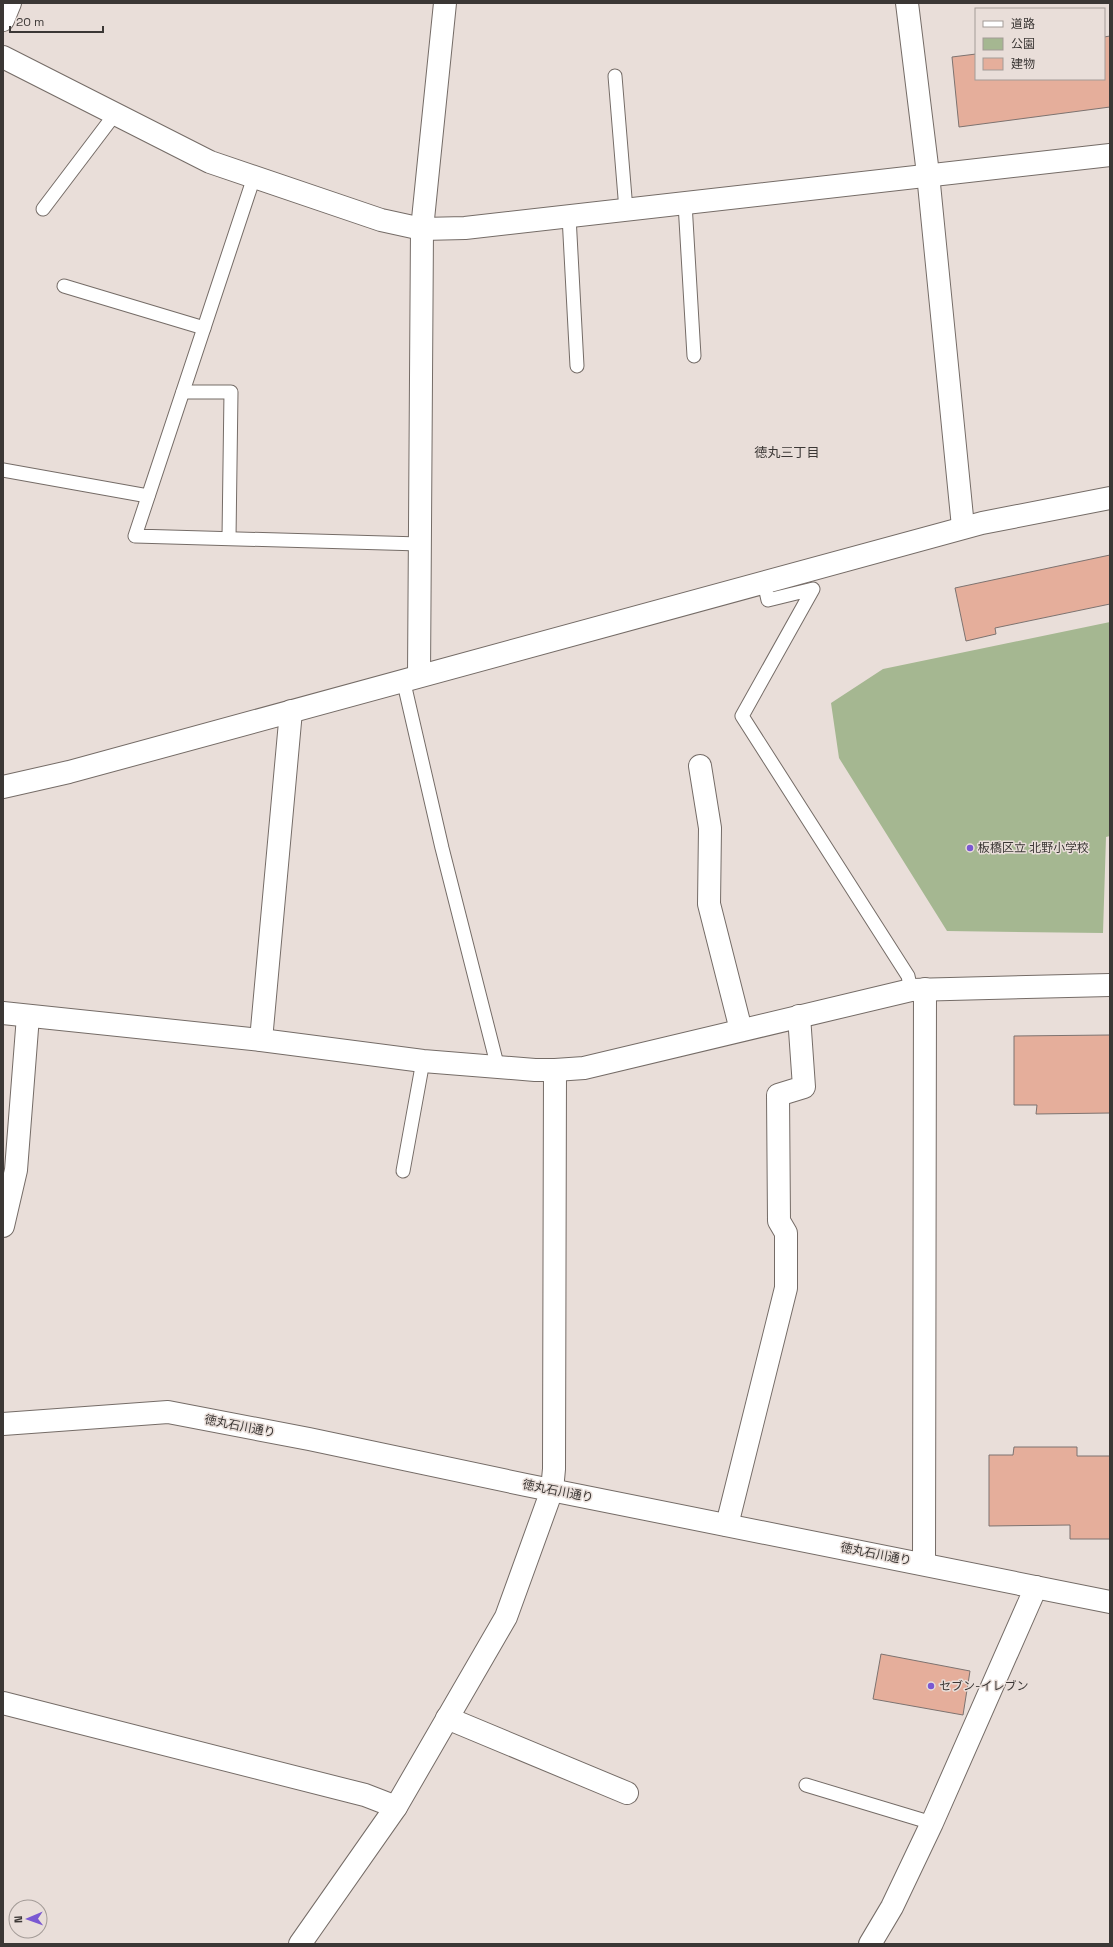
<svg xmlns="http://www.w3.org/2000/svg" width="1113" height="1947" font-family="'Space Grotesk','Noto Sans JP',sans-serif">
<rect width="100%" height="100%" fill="#e9ded9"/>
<path fill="#a5b791" d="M1110 622V836L1106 837 1103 933 947 931 839 758 831 703 883 669Z"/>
<g fill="#e5ae9b" stroke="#7d7370">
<path d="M1110 36V107L959 127 952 57 976 54V79H1104V37Z"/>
<path d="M1110 555V604L995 628 996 634 966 641 955 588Z"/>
<path d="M1110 1035V1113L1036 1114 1037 1105H1014V1036Z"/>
<path d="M1014 1447H1077V1456H1110V1539H1070V1525L989 1526V1455H1013Z"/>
<path d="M881 1654 970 1671 963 1715 873 1699Z"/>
</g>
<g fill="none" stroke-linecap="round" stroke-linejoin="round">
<defs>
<g id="lane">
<path d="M615 76 626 210"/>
<path d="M254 177 135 536 420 544"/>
<path d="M685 203 694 356"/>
<path d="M43 209 115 114"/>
<path d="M569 216 577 366"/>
<path d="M64 286 204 328"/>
<path d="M183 392H231L229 538"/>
<path d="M3 470 148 496"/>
<path d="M764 582 768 600 813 589 742 716 908 976 911 990"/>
<path d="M403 679 442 848 498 1068"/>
<path d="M403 1171 423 1061"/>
<path d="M806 1785 932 1823"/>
</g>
<g id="street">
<path d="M907 3 928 174 963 527"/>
<path d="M3 20 10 3"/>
<path d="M3 57 210 162 381 220 422 229 465 228 1110 155"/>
<path d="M419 675 422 229 445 3"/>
<path d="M700 766 710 828 709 904 741 1030"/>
<path d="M3 1013 261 1040 423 1061 535 1070H555L584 1068 911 990 1110 985"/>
<path d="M261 1040 291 711"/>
<path d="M3 1226 16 1170 28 1016"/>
<path d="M727 1525 786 1288V1233L779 1221 778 1095 804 1087 799 1016"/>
<path d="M924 1564 925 989"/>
<path d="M3 1703 365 1795 396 1807"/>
<path d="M447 1718 627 1793"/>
<path d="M300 1944 396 1807 506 1617 552 1490 554 1469 555 1070"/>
<path d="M870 1944 892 1907 932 1823 1036 1587"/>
</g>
<g id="secondary">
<path d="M3 787 69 772 982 523 1110 498"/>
<path d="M3 1424 168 1412 309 1439 526 1485 1110 1602"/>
</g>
</defs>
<use href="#lane" stroke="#756c67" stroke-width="15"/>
<use href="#street" stroke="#756c67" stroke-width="24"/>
<use href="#secondary" stroke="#756c67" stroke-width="24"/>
<use href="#lane" stroke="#fff" stroke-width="13"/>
<use href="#street" stroke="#fff" stroke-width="22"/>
<use href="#secondary" stroke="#fff" stroke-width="22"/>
</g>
<g fill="#7a58d2" stroke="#e9ded9" stroke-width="1.5">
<circle cx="970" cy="848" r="4"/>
<circle cx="931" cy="1686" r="4"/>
</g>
<g text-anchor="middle" stroke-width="3" stroke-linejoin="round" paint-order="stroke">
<g font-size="12" fill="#3b3735" stroke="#e9ded9" text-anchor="start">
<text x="978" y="852">板橋区立 北野小学校</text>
<text x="939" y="1690">セブン-イレブン</text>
</g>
<g font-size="12" fill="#3b3735" stroke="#e9ded9">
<text transform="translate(240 1426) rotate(11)" y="4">徳丸石川通り</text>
<text transform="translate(558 1491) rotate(11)" y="4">徳丸石川通り</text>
<text transform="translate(876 1554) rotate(11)" y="4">徳丸石川通り</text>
</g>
<g font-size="13" fill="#3b3735" stroke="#e9ded9">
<text x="787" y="457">徳丸三丁目</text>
</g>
</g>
<rect width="1113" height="1947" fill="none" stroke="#3b3735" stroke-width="8"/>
<rect x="975" y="8" width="130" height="72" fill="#e9ded9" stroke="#a39b97"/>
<rect x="983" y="21" width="20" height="6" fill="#ffffff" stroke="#a39b97"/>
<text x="1011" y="28" font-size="12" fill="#3b3735">道路</text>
<rect x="983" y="38" width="20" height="12" fill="#a5b791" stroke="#a39b97"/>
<text x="1011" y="48" font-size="12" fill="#3b3735">公園</text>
<rect x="983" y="58" width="20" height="12" fill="#e5ae9b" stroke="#a39b97"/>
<text x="1011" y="68" font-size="12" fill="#3b3735">建物</text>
<g transform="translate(28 1919) rotate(268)"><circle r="19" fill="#e9ded9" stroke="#a39b97"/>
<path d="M0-3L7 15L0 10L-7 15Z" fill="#7a58d2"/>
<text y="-6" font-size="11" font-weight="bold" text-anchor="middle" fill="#3b3735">N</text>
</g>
<path d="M10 26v6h93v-6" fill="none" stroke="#3b3735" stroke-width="2"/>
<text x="16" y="26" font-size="12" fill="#3b3735" stroke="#e9ded9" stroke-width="3" paint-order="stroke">20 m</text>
</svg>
